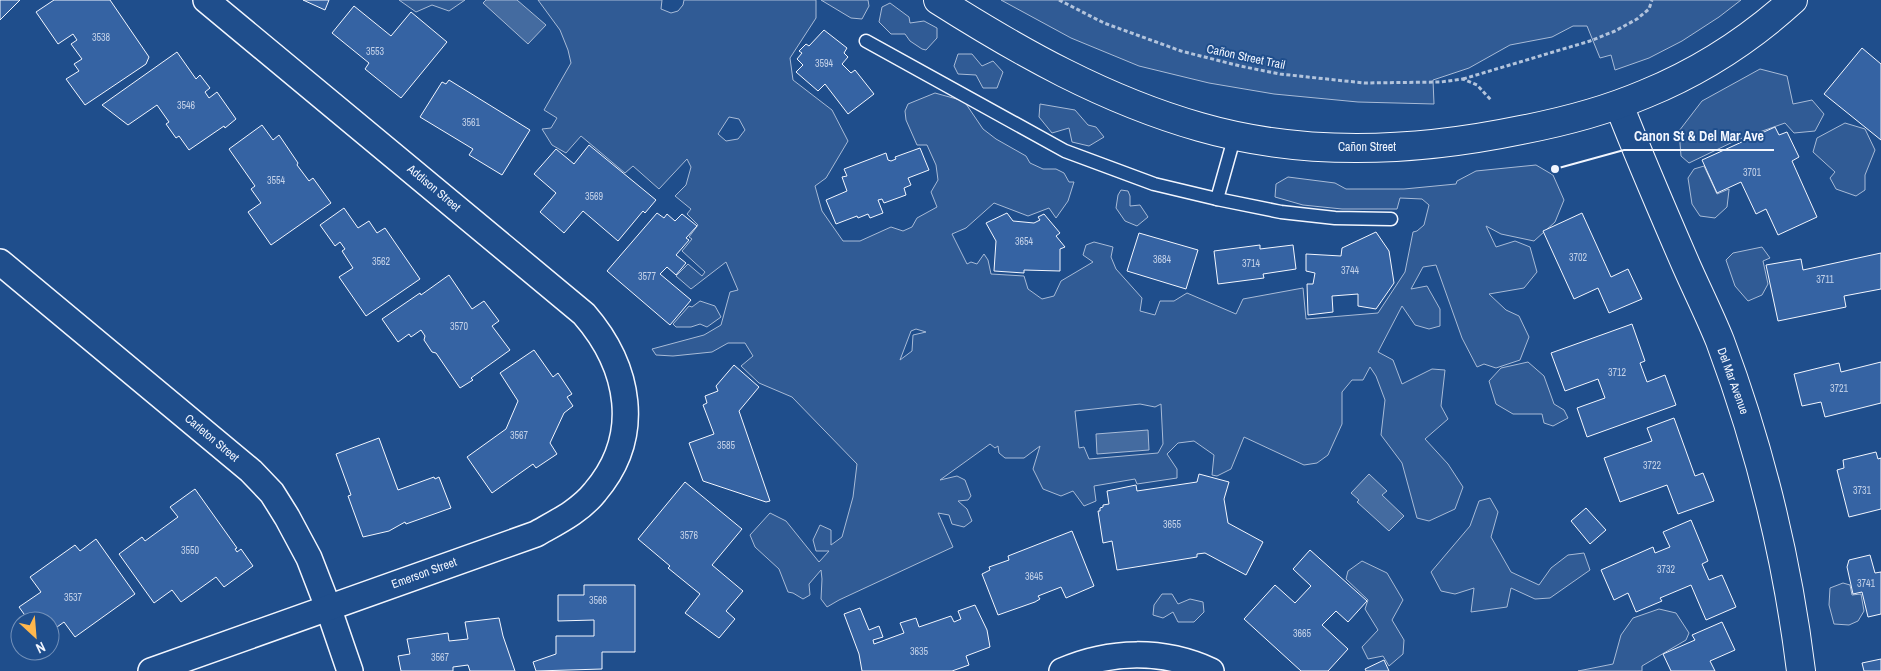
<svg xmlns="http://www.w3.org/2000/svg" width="1881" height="671" font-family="'Archivo Narrow',sans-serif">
<rect width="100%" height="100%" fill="#1f4e8c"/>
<g fill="#305b95" stroke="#a8bbd7" fill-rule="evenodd">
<path d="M399 0H465L449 11 432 5 416 12Z"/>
<path d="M538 0H662L661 9 671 13 678 11 683 5 684 0H816V18L790 58 793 80 832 110 848 141 826 178 815 186 822 211 843 241H860L891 227 903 231 912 227 917 218 937 207 931 192 938 180 936 165 927 145H917L906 120 905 111 908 104 935 93 964 101 983 129 996 139 1026 156 1030 163 1043 169H1056L1064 173 1069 182H1074L1068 201 1056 218 1049 208 1028 216 994 203 966 228 952 234 967 264 971 262 977 264 984 254 988 260 991 274 1024 276 1028 289 1042 299 1054 296 1061 281 1093 262 1083 255 1086 245 1094 242 1113 247 1111 257 1116 269 1142 298 1140 311 1155 315 1160 301H1174L1187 293 1236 314 1243 299 1303 288 1306 319 1378 313 1405 272 1413 232 1417 231 1424 225 1429 205 1422 199 1400 198 1397 209H1342L1303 205 1275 197 1276 184 1288 177 1335 183 1346 189H1404L1456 184 1457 181 1476 171 1536 165 1553 175 1564 200 1555 222 1534 241 1501 234 1486 226 1496 247 1515 241 1530 247 1537 272 1524 288 1489 294 1506 310 1519 316 1529 337 1520 360 1496 368 1484 364 1477 367 1462 338 1436 265 1423 267 1411 289 1427 286 1440 309V326L1429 329 1415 325 1402 306 1378 352 1393 360 1402 384 1432 369 1445 370 1441 406 1448 419 1425 439 1448 464 1463 487 1455 509 1429 521 1417 518 1402 463 1381 435 1385 400 1376 376 1370 367 1363 380H1352L1342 392V424L1328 455 1317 463 1304 465 1244 437 1231 469 1217 476 1212 475 1214 455 1194 441 1178 443 1167 454 1177 469V478L1137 484 1135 479 1094 486 1096 501 1084 506 1073 491 1061 496 1043 489 1033 469 1040 446 1024 458H1005L999 453 998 446 995 448 990 444 940 480 957 476 965 480 971 496 968 500 958 501 967 509 972 521 964 527 952 524 949 515 938 513 953 547 839 600 827 607 821 599 822 579 821 570 809 584 810 595 803 599 793 593 788 592 779 569 755 547 750 535 770 513 786 521 819 562 829 551H816L813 540 820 525 831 530V545L842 537 853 497 857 464 792 397 759 383 741 366 753 356 745 343H728L712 352 673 356 656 355 652 349 704 335 721 325 730 292 738 290 726 262 691 289 676 276 688 264 702 276 705 272 682 251 692 239 689 237 698 225 687 214 691 209 675 196 686 185 691 167 687 159 659 189 633 166 625 173 581 136 566 153 552 145 542 129 551 128 557 118 544 110 571 63 568 50 560 30ZM729 117 739 119 745 130 738 139 726 141 718 134ZM916 329 926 332 913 335 912 351 900 360 911 331ZM1140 404 1155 407 1161 404 1163 444 1158 453 1089 459 1084 447 1079 448 1075 411Z"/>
<path d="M821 0H868L869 6 862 19 851 18Z"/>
<path d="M1001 0H1741L1719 17 1682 41 1649 58 1615 70 1611 55 1600 58 1587 26H1573L1552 37 1510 45 1469 68 1433 80 1434 104 1358 102 1274 94 1209 83 1139 66 1071 38Z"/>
<path d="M890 3 909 17 910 23 924 21 937 28V38L926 50 922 49 910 41 905 34H891L879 22 882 7Z"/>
<path d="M958 54H972L982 66 993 61 1003 72 997 88H983L976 75 958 74 954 66Z"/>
<path d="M1760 69 1787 76 1793 104 1812 100 1824 114 1815 131 1794 133 1785 123 1737 140 1689 163 1681 156 1679 131 1702 101Z"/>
<path d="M1040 104 1075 110 1088 125 1096 127 1104 137 1089 146 1072 142 1069 128 1052 133 1039 117Z"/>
<path d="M1845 123 1865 129 1875 150 1865 175V190L1856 196 1836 189 1830 178 1835 172 1813 152 1817 138Z"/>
<path d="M1704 166 1717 194 1729 189V190L1727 207 1715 218 1700 216 1692 204 1688 178 1694 169Z"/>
<path d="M1121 190 1128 191 1130 196V206L1140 205 1148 217 1137 226 1125 221 1116 208 1118 195Z"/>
<path d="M1762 247 1770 258 1763 261 1768 284 1762 295 1748 301 1735 286 1726 260 1733 253Z"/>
<path d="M700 301 715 306 721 317 707 327 700 324 691 327H676L673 324 689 306 692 307Z"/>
<path d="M1528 362 1544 376 1554 404 1564 410 1568 418 1553 426 1544 423 1542 414H1513L1496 404 1489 381 1501 368Z"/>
<path d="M1490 498 1498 512 1491 537 1511 572 1539 585 1551 568 1568 555 1584 553 1590 570 1550 598 1535 599 1511 588 1507 607 1471 612 1474 588 1455 594 1441 591 1431 572 1470 526 1479 501Z"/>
<path d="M1362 561 1387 573 1403 600 1392 620 1404 640 1403 654 1389 666 1383 656 1368 659 1362 647 1378 630 1365 609 1368 600 1346 579 1348 571Z"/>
<path d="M1843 583 1850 585 1852 595 1861 594 1864 611 1858 621 1849 625 1834 624 1829 605 1830 588Z"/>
<path d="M1162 594H1172L1178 604 1190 599 1203 602 1204 612 1194 622H1178L1173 612 1163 618 1153 615 1154 605Z"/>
<path d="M1659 609 1676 613 1689 633 1686 640 1642 666V671H1578L1613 664 1621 635 1633 618Z"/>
</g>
<g fill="#446ba0" stroke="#a8bbd7">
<path d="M486 0H517L546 25 528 44 483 3Z"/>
<path d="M1148 430 1149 450 1097 454 1096 434Z"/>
<path d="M1369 474 1387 491 1382 495 1404 516 1389 531 1357 502 1359 500 1351 493Z"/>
</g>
<g fill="#3563a3" stroke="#f2f6ff">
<path d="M0 0H20L0 20Z"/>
<path d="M54 0H110L149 57 146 64 85 105 66 79 79 71 74 64 82 59 71 44 77 40 73 34 58 44 36 12Z"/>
<path d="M303 0H329L325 10Z"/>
<path d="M354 6 391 36 411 12 447 42 401 98 365 69 369 63 332 33Z"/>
<path d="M824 30 847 48 844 53 848 57 842 64 851 73 855 70 874 94 848 114 825 84 818 91 796 72 803 65 797 59 802 53 799 51 806 44 809 46Z"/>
<path d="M1862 48 1881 64V140L1824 94Z"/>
<path d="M177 52 196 79 200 75 210 88 205 92 209 98 217 92 236 119 225 128 224 126 189 150 179 136 176 138 166 124 169 122 157 105 128 125 102 105Z"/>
<path d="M449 80 530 130 502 175 469 155 473 149 420 117 442 82 446 84Z"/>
<path d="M262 125 273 140 279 135 298 163 297 165 309 181 313 178 331 203 271 245 248 212 261 203 251 189 255 186 229 149Z"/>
<path d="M1775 127 1779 135 1787 132 1799 157 1792 161 1817 217 1778 235 1766 209 1756 214 1741 182 1717 193 1702 160Z"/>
<path d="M589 145 656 200 645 213 643 211 618 241 583 211 564 233 540 212 556 193 534 174 556 149 574 164Z"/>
<path d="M920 148 929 170 908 178 911 185 904 188 906 195 884 203 882 199 878 200 883 213 870 218 868 214 858 218 857 216 836 224 826 200 847 191 842 177 847 176 844 169 886 153 888 160 891 161 896 159 895 157Z"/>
<path d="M344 208 358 228 369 221 377 233 385 228 420 279 366 316 339 277 353 268 342 251 345 249 340 242 335 246 320 225Z"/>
<path d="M657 213 664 218 667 214 675 221 682 214 697 226 686 238 689 240 676 255 686 263 676 275 667 267 660 274 691 300 670 325 607 271Z"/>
<path d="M1007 213 1013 221 1034 223 1040 220 1038 217 1044 214 1060 233 1056 236 1065 247 1060 249V271L1024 270V273L994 271 996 241 986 223Z"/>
<path d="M1582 213 1611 277 1628 269 1642 299 1609 313 1598 288 1574 299 1543 231Z"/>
<path d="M1376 232 1389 251 1394 283 1376 309 1358 306V294L1332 296 1333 312 1308 315 1307 284H1313L1315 273 1306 271V254L1341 256 1342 248Z"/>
<path d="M1139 233 1198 250 1186 289 1127 271Z"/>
<path d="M1260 245V249L1293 245 1296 269 1263 274 1264 278 1218 284 1214 251Z"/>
<path d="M1881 253V289L1844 296 1846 307 1778 321 1766 265 1801 259 1803 270Z"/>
<path d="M449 275 472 309 484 301 499 321 492 326 510 350 471 378 473 380 460 388 436 353 432 352 424 340 425 336 421 330 411 337 409 334 398 342 382 319 420 293 421 295Z"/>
<path d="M1632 324 1645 361 1640 363 1647 382 1665 375 1676 405 1587 437 1577 408 1605 398 1598 379 1565 391 1551 353Z"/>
<path d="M534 350 553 377 558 373 572 394 567 397 573 406 564 413 550 443 557 454 536 468 533 464 492 493 467 457 506 429 518 401 500 373Z"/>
<path d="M1881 362V403L1825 417 1821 402 1802 406 1794 374 1839 363 1841 372Z"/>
<path d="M734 365 759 387 739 411 770 501 766 502 703 481 689 443 714 434 703 405 707 403 705 396 718 391 716 386Z"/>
<path d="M1674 418 1695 476 1703 473 1714 501 1678 514 1667 485 1620 502 1604 458 1652 441 1647 428Z"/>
<path d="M379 438 398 490 434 477 435 479 439 477 451 508 406 524 405 522 389 531 363 537 348 496 351 495 336 454Z"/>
<path d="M1876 452 1878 459 1881 458V509L1849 517 1837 470 1844 468 1843 460Z"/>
<path d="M1199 474 1229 482 1224 499 1228 523 1263 542 1246 575 1205 553 1197 554V557L1117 570 1112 541 1103 543 1098 511H1100V508L1103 507V505L1109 504 1107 491 1136 485 1137 491 1197 482Z"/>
<path d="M685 482 742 529 712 565 743 591 726 611 735 619 719 638 685 613 700 594 668 568 670 566 638 539Z"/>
<path d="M195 489 237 548 235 549 237 552 241 549 253 566 224 587 216 577 181 602 172 590 154 603 119 554 142 537 145 541 178 517 170 507Z"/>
<path d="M1586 508 1606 530 1590 544 1571 521Z"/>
<path d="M1691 520 1708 561 1702 564 1709 580 1722 575 1736 607 1706 620 1691 585 1660 598 1662 601 1636 612 1628 593 1614 600 1601 570 1653 547 1655 553 1670 547 1663 532Z"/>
<path d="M1072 531 1094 586 1066 598 1061 587 1038 596 1040 599 1035 602 998 615 982 574 990 570 989 567 1009 560 1008 556Z"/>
<path d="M96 539 135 594 75 637 64 622 50 632V621H29L19 607 41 592 30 577 75 545 80 551Z"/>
<path d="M1310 550 1367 601 1348 622 1336 611 1322 625 1348 649 1328 671H1301L1244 619 1275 585 1295 603 1311 586 1293 569Z"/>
<path d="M1870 555 1875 573 1881 572V614L1868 617 1862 592 1853 594 1847 567 1849 560Z"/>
<path d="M584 585H635V652H602V669L536 671 533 662 556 654V636H594V620L558 621V595H584Z"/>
<path d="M975 605 987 630 990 647 966 656 969 665 952 671H862L859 654 844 614 860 608 869 630 879 626 883 637 873 640 874 644 904 633 900 623 916 618 919 627 951 616 954 622 961 619 958 611Z"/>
<path d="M499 618 503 636 515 671H470L468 665 453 667V671H401L398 656 410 654 407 639 448 633 449 641 468 639 465 622Z"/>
<path d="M1722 622 1735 650 1710 661 1715 671H1671L1663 654 1695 640 1692 635Z"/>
<path d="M1881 659V671H1864L1862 663Z"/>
<path d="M1384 660 1389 671H1366L1365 669Z"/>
</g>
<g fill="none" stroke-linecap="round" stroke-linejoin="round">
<defs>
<g id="service">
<path d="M866 41 1065 151 1154 184 1217 199 1281 212 1335 218 1391 219"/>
<path d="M1217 199 1235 135"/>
</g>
<g id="minor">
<path d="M0 262 251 471 272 493 287 517 309 558 328 607 350 671"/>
<path d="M151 671 536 534C557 522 580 511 595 492 643 436 630 367 584 314L206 0"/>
<path d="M1062 671C1110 650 1163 649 1211 671"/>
</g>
<path id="tertiary" d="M1619 105C1640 159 1663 212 1686 265 1697 290 1710 316 1720 341 1760 448 1787 557 1801 671"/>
<path id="primary" d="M938 0C1020 52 1105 100 1200 127 1304 157 1415 152 1521 130 1563 122 1605 111 1645 94 1699 72 1750 39 1793 0"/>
</defs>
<use href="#service" stroke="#f2f6ff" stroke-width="15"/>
<use href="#minor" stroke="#f2f6ff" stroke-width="28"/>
<use href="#tertiary" stroke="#f2f6ff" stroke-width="30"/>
<use href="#primary" stroke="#f2f6ff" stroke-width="30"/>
<g stroke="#b3c4dc" stroke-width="3" stroke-dasharray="4 2.5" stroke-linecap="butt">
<path d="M1059 0 1104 23 1181 51 1240 66 1280 74 1364 83 1441 82 1463 79 1477 85 1491 100"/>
<path d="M1463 79 1590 41 1615 31 1637 19 1649 9 1652 0"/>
</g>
<use href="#service" stroke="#1f4e8c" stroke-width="12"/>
<use href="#minor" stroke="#1f4e8c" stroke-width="25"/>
<use href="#tertiary" stroke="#1f4e8c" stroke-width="28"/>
<use href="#primary" stroke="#1f4e8c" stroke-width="28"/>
</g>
<g text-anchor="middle" stroke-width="4" stroke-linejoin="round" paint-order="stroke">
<g font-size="10" fill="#c3d1e8">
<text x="101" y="41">3538</text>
<text x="375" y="55">3553</text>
<text x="824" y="67">3594</text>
<text x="186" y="109">3546</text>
<text x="471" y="126">3561</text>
<text x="1752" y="176">3701</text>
<text x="276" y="184">3554</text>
<text x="594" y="200">3569</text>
<text x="1024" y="245">3654</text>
<text x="1578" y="261">3702</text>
<text x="1162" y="263">3684</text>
<text x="381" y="265">3562</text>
<text x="1251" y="267">3714</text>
<text x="1350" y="274">3744</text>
<text x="647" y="280">3577</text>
<text x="1825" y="283">3711</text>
<text x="459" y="330">3570</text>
<text x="1617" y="376">3712</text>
<text x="1839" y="392">3721</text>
<text x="519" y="439">3567</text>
<text x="726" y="449">3585</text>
<text x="1652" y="469">3722</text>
<text x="1862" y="494">3731</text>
<text x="1172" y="528">3655</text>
<text x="689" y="539">3576</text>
<text x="190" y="554">3550</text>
<text x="1666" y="573">3732</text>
<text x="1034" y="580">3645</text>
<text x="1866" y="587">3741</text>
<text x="73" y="601">3537</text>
<text x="598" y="604">3566</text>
<text x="1302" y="637">3665</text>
<text x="919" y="655">3635</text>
<text x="440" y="661">3567</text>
</g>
<g font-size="12" fill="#f2f6ff" stroke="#1f4e8c">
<text transform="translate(1246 57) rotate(12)" y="4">Cañon Street Trail</text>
<text x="1367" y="151">Cañon Street</text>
<text transform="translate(434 188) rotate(40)" y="4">Addison Street</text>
<text transform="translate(1733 381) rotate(70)" y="4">Del Mar Avenue</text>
<text transform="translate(212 438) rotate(40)" y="4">Carleton Street</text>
<text transform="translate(424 573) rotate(-20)" y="4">Emerson Street</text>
</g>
</g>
<path fill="none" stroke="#f2f6ff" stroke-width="2" d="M1555 169L1624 150H1774"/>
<circle fill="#f2f6ff" stroke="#1f4e8c" stroke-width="2" cx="1555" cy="169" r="5"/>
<g font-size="14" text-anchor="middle" font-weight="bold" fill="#f2f6ff" stroke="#1f4e8c" stroke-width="4" stroke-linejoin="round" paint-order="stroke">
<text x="1699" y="141">Canon St &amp; Del Mar Ave</text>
</g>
<g transform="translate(35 636) rotate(154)"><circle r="24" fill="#1f4e8c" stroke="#7391ba"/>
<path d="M0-4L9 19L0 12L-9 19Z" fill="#ffb74d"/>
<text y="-8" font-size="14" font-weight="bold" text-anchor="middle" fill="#f2f6ff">N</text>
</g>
</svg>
